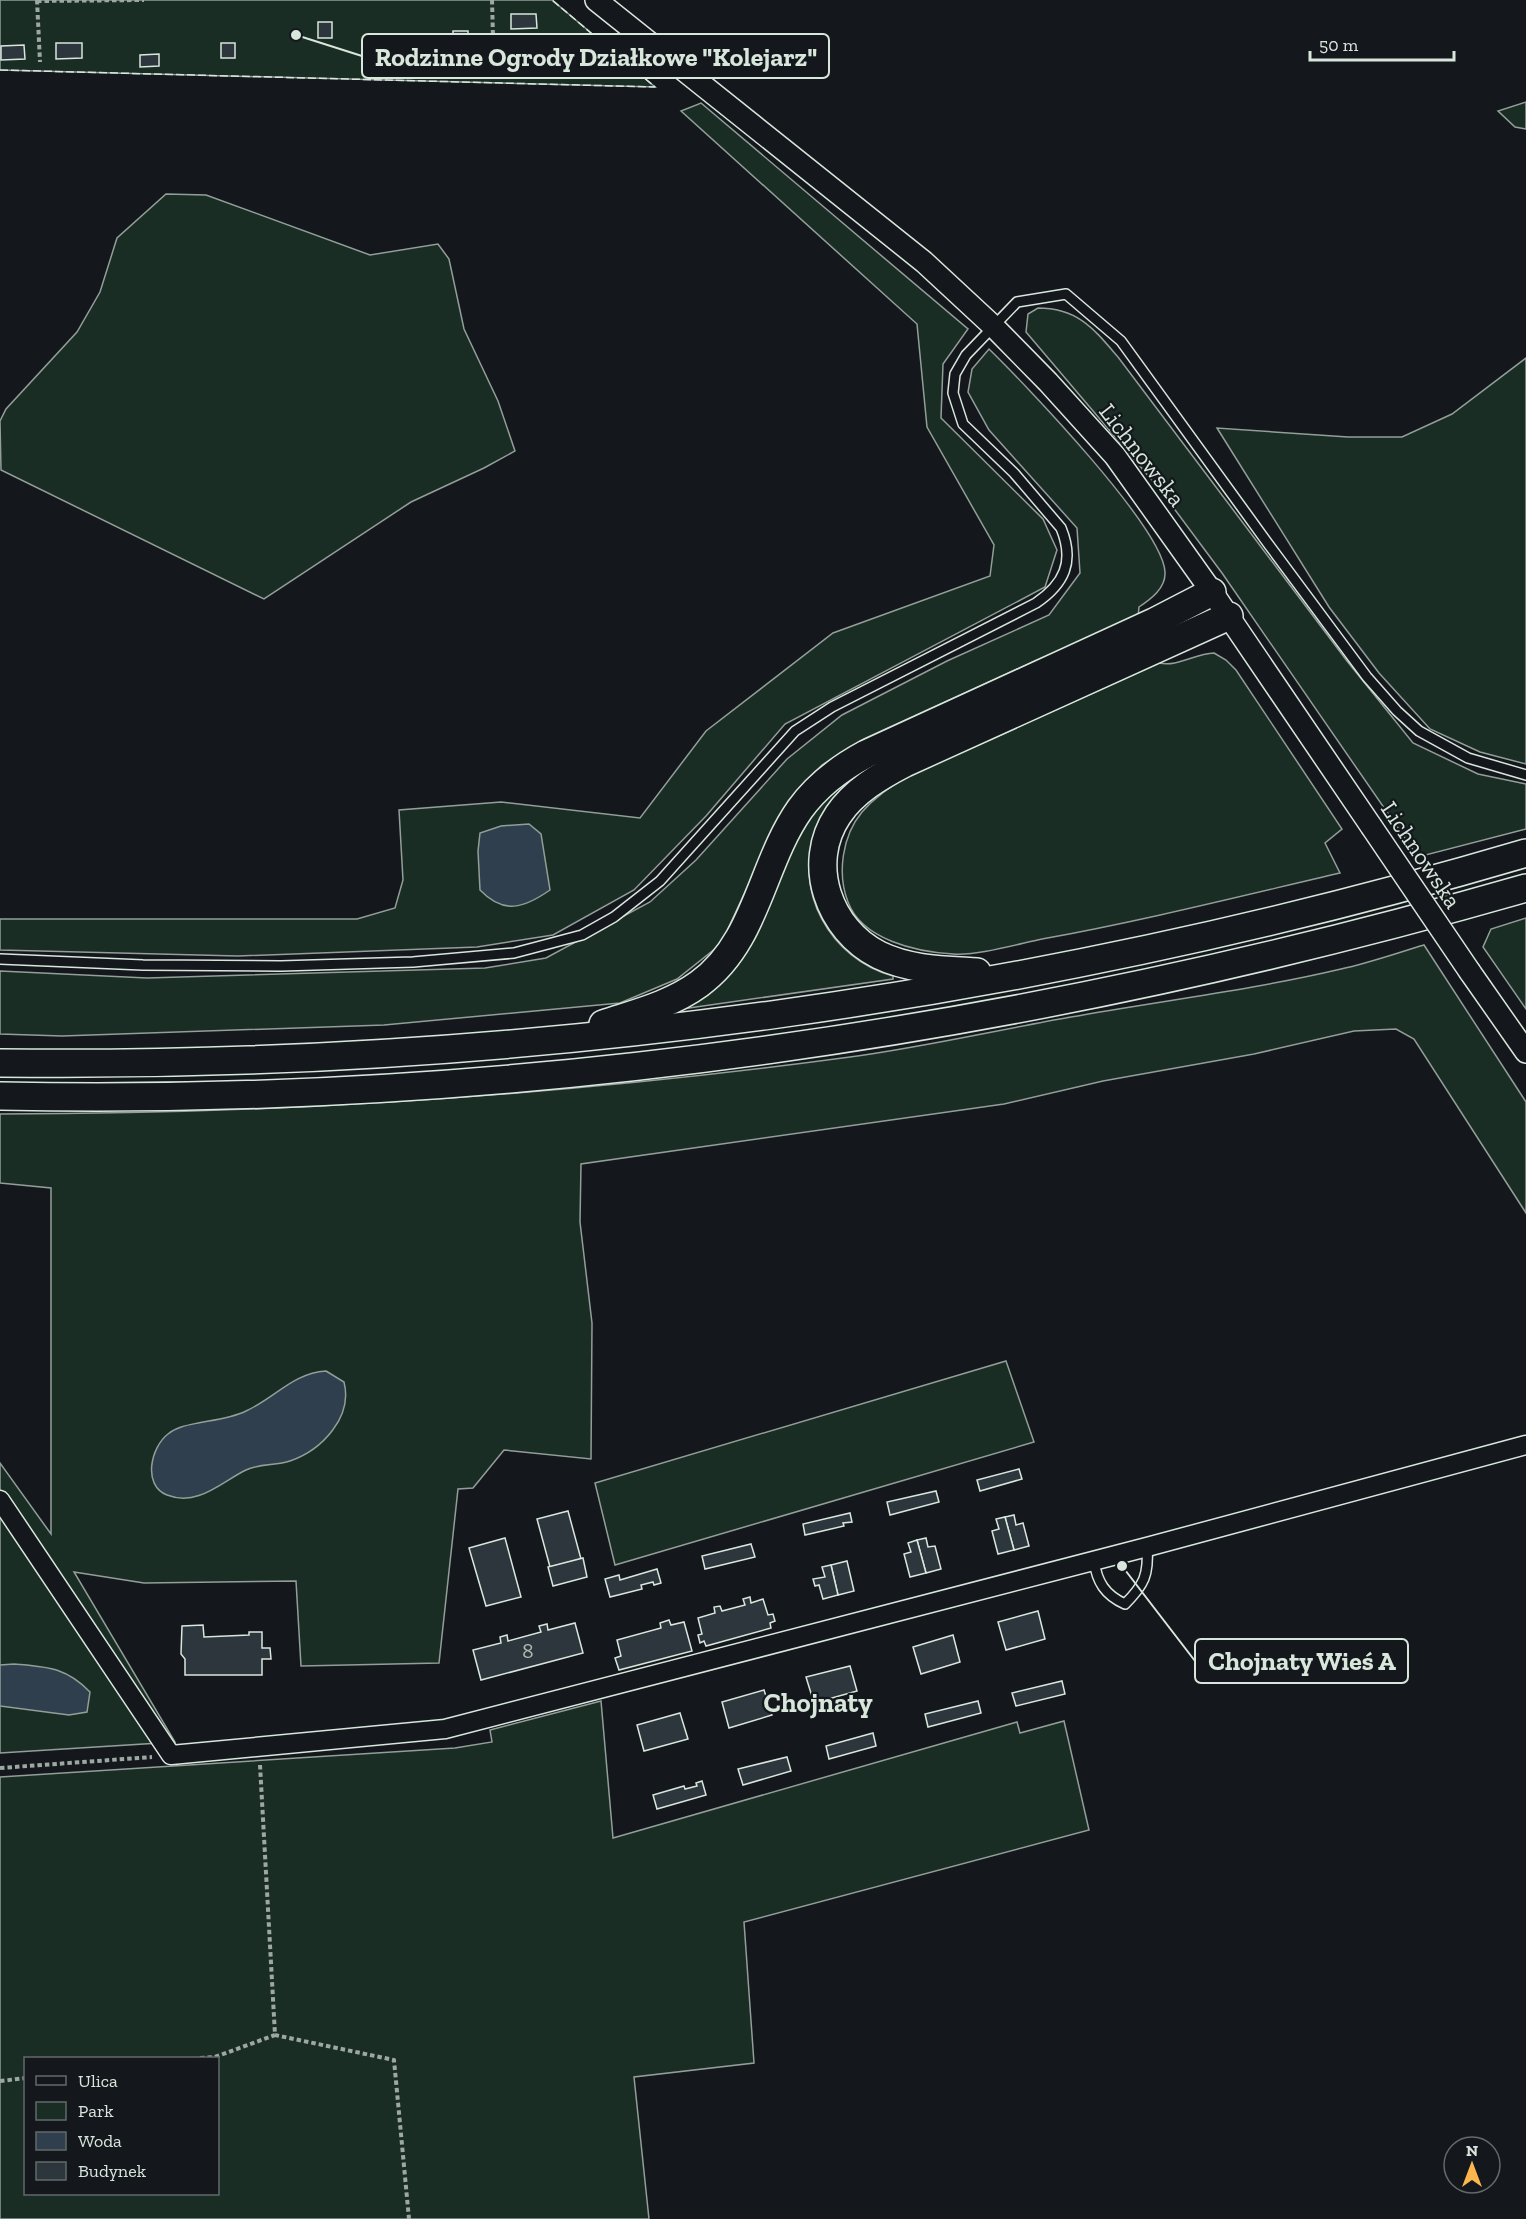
<svg xmlns="http://www.w3.org/2000/svg" width="1526" height="2219" font-family="'Zilla Slab',serif">
<rect width="100%" height="100%" fill="#14181c"/>
<g fill="#1a2d24" stroke="#939e99" stroke-width="1.5" fill-rule="evenodd">
<path d="M0 0H552L655 87 0 70Z"/>
<path d="M1526 102V129L1515 127 1498 111Z"/>
<path d="M701 103 968 329 943 364 941 418 1043 519 1057 550 1045 587 785 724 706 816 634 890 553 935 477 947 238 956 0 950V919H357L395 908 403 880 399 810 501 802 640 818 706 731 833 633 990 576 994 545 927 427 917 324 681 111Z"/>
<path d="M166 194 206 195 370 255 438 244 449 259 464 329 498 401 515 451 484 468 411 502 264 599 1 470 0 421 6 409 77 332 100 292 117 238Z"/>
<path d="M1038 308C1078 308 1094 329 1118 357L1347 661 1413 743 1478 774 1526 784V829L1418 857 1222 573 1161 491 1026 332 1028 314Z"/>
<path d="M989 349C1025 384 1163 528 1165 572 1166 588 1151 599 1139 607L1138 618 1037 660 864 739 822 765 801 786 782 812 721 944 677 979 620 1003 384 1025 62 1036 0 1034V971L147 978 485 968 546 958 650 902 696 860 787 759 842 715 947 661 1049 615 1080 573 1077 528 989 430 968 392 972 369Z"/>
<path d="M1526 358V764L1480 752 1430 729 1379 673 1329 607 1217 428 1348 437H1402L1452 414Z"/>
<path d="M1214 653 1226 660 1236 670 1342 829 1325 843 1340 873C1241 896 1142 921 1042 939 1018 944 977 956 953 954 917 952 862 940 848 902 837 874 842 836 862 812 895 774 949 758 994 738 1049 713 1104 688 1159 663 1178 667 1194 654 1214 653Z"/>
<path d="M909 754 818 828C790 889 831 960 893 976V979L675 1010 805 818 863 765Z"/>
<path d="M1526 918V1009L1483 947 1491 929Z"/>
<path d="M1424 945 1526 1102V1213L1414 1039 1396 1029 1354 1031 1254 1054 1103 1081 1004 1104 581 1164 580 1222 592 1323 591 1459 504 1450 473 1488 458 1489 439 1663 301 1666 296 1581 144 1583 74 1572 175 1742 0 1753V1463L51 1534V1188L0 1183V1114C285 1114 568 1095 850 1057 924 1047 997 1030 1071 1017 1160 1001 1252 990 1341 969 1369 963 1397 953 1424 945Z"/>
<path d="M1006 1361 1034 1442 615 1565 595 1483Z"/>
<path d="M601 1701 613 1838 1017 1722 1020 1733 1064 1721 1089 1830 744 1922 754 2063 634 2077 649 2219H0V1777L455 1748 492 1742 490 1730ZM26 2058H218V2194H26Z"/>
</g>
<g fill="#2f3f4d" stroke="#939e99" stroke-width="1.5">
<path d="M529 824 541 834 550 890C524 908 504 915 480 890L478 851 480 833 501 826Z"/>
<path d="M326 1371 344 1382C353 1417 322 1450 290 1461 276 1466 260 1463 246 1470 221 1482 198 1507 167 1495 142 1485 151 1447 168 1434 176 1427 188 1425 198 1423 214 1420 232 1418 246 1411 275 1398 293 1373 326 1371Z"/>
<path d="M14 1664C47 1667 66 1667 90 1692L87 1712 69 1715 0 1706V1665Z"/>
</g>
<g fill="#2c363c" stroke="#d8e6dc" stroke-width="1.5">
<path d="M511 14H536L537 28 511 29Z"/>
<rect x="318" y="22" width="14" height="16"/>
<path d="M453 31H468V46L453 47Z"/>
<path d="M56 43H82V58L56 59Z"/>
<rect x="221" y="43" width="14" height="15"/>
<path d="M24 45 25 59 1 60V46Z"/>
<path d="M159 54V66L140 67V55Z"/>
<path d="M1019 1469 1022 1479 980 1491 977 1480Z"/>
<path d="M936 1491 939 1502 890 1515 887 1502Z"/>
<path d="M568 1511 581 1559 550 1567 537 1519Z"/>
<path d="M850 1513 852 1522 843 1523 844 1526 805 1535 803 1524Z"/>
<path d="M1014 1515 1016 1525 1023 1523 1029 1546 1014 1550 1005 1517Z"/>
<path d="M1005 1517 1014 1550 998 1554 992 1531 999 1529 996 1519Z"/>
<path d="M505 1538 521 1597 486 1606 469 1548Z"/>
<path d="M926 1538 928 1547 935 1546 941 1569 926 1573 917 1540Z"/>
<path d="M917 1540 926 1573 910 1577 904 1554 911 1552 908 1543Z"/>
<path d="M751 1544 755 1557 705 1569 702 1556Z"/>
<path d="M583 1558 587 1577 553 1586 548 1567Z"/>
<path d="M847 1561 854 1591 838 1595 831 1565Z"/>
<path d="M831 1565 838 1595 823 1599 819 1585 815 1586 813 1579 825 1577 822 1567Z"/>
<path d="M657 1569 661 1583 654 1585 653 1582 641 1585 642 1589 610 1597 605 1579 619 1575 620 1580Z"/>
<path d="M750 1597 751 1603 763 1599 768 1615 773 1614 775 1621 770 1623 771 1628 706 1646 704 1641 700 1643 698 1635 702 1634 698 1618 715 1613 714 1607 720 1606 722 1611 745 1605 743 1599Z"/>
<path d="M1038 1611 1045 1639 1006 1650 998 1622Z"/>
<path d="M669 1620 671 1625 684 1622 692 1651 619 1670 615 1658 621 1656 617 1640 661 1628 660 1623Z"/>
<path d="M575 1623 583 1653 481 1680 473 1650 501 1643 500 1637 507 1635 508 1641 541 1632 539 1626 547 1624 548 1630Z"/>
<path d="M203 1625 204 1637 249 1635V1632H262V1648H270L271 1659H262V1675H185V1659L181 1654 182 1626Z"/>
<path d="M953 1635 960 1662 921 1674 913 1647Z"/>
<path d="M850 1666 857 1691 814 1703 806 1677Z"/>
<path d="M1062 1681 1065 1694 1016 1706 1012 1693Z"/>
<path d="M764 1690 772 1715 729 1728 722 1702Z"/>
<path d="M978 1701 981 1713 928 1727 925 1714Z"/>
<path d="M680 1713 688 1739 644 1751 637 1725Z"/>
<path d="M873 1733 876 1746 829 1759 826 1746Z"/>
<path d="M787 1757 791 1771 743 1785 738 1769Z"/>
<path d="M702 1781 706 1795 657 1809 653 1795 684 1786 685 1789 697 1786 696 1783Z"/>
</g>
<g fill="none" stroke-linecap="round" stroke-linejoin="round">
<defs>
<g id="service">
<path d="M0 959 143 965 281 966 413 962 514 953 582 935 614 917 660 881 795 731 832 707 1036 603C1064 584 1075 562 1061 528L1014 473 963 424 953 393 955 374 966 355 1017 302 1066 294 1121 341 1269 545 1367 677 1397 711 1419 731 1468 758 1526 775"/>
<path d="M1094 1561C1097 1582 1105 1595 1125 1604 1144 1585 1149 1575 1147 1547"/>
</g>
<path id="minor" d="M0 1500 171 1755 445 1729 1147 1547 1526 1445"/>
<g id="tertiary">
<path d="M596 0 924 262 993 326 1048 382 1115 456 1212 592 1371 826"/>
<path d="M1470 972 1526 1052"/>
</g>
<g id="primary">
<path d="M977 972C944 970 910 970 879 955 829 930 805 864 838 815 854 791 880 776 905 763L1229 616"/>
<path d="M603 1024C636 1013 670 1005 699 984 757 942 761 864 800 809 818 784 840 768 866 754L1154 622 1212 592"/>
<path d="M0 1063C515 1069 1032 999 1526 853"/>
<path d="M0 1096C515 1107 1032 1030 1526 888"/>
</g>
</defs>
<use href="#service" stroke="#d8e6dc" stroke-width="12"/>
<use href="#minor" stroke="#d8e6dc" stroke-width="21"/>
<use href="#tertiary" stroke="#d8e6dc" stroke-width="24"/>
<use href="#primary" stroke="#d8e6dc" stroke-width="30"/>
<g stroke="#9da8a2" stroke-width="4" stroke-dasharray="4.5 3" stroke-linecap="butt">
<path d="M37 0 40 62"/>
<path d="M492 0 494 73"/>
<path d="M37 1 144 0"/>
<path d="M260 1765 275 2035 394 2060 409 2219"/>
<path d="M0 1768 152 1757"/>
<path d="M200 2058 215 2057 275 2035"/>
<path d="M0 2081 26 2078"/>
</g>
<use href="#service" stroke="#14181c" stroke-width="9"/>
<use href="#minor" stroke="#14181c" stroke-width="18"/>
<use href="#tertiary" stroke="#14181c" stroke-width="21"/>
<use href="#primary" stroke="#14181c" stroke-width="27"/>
<defs>
<path id="tertiary-bridge" d="M1371 826 1470 972"/>
</defs>
<use href="#tertiary-bridge" stroke="#d8e6dc" stroke-width="24" stroke-linecap="butt"/>
<use href="#tertiary-bridge" stroke="#14181c" stroke-width="21"/>
<path stroke="#d8e6dc" stroke-width="1.5" stroke-dasharray="8 3" stroke-linecap="butt" d="M0 70 655 87 552 0"/>
</g>
<g text-anchor="middle" stroke-width="4.5" stroke-linejoin="round" paint-order="stroke">
<g font-size="21" fill="#adbab4">
<text x="528" y="1658">8</text>
</g>
<g font-size="24" fill="#d8e6dc" stroke="#14181c">
<text transform="translate(1142 455) rotate(52)" y="8">Lichnowska</text>
<text transform="translate(1421 855) rotate(56)" y="8">Lichnowska</text>
</g>
<g font-size="27" font-weight="bold" fill="#d8e6dc" stroke="#14181c">
<text x="818" y="1712">Chojnaty</text>
</g>
</g>
<path fill="none" stroke="#d8e6dc" stroke-width="2" d="M296 35L362 56M1122 1566L1195 1661"/>
<g fill="#d8e6dc" stroke="#14181c" stroke-width="2">
<circle cx="296" cy="35" r="6"/>
<circle cx="1122" cy="1566" r="6"/>
</g>
<g fill="#14181c" stroke="#d8e6dc" stroke-width="2">
<rect x="362" y="34" width="467" height="44" rx="6"/>
<rect x="1195" y="1639" width="213" height="44" rx="6"/>
</g>
<g font-size="26" text-anchor="middle" font-weight="bold" fill="#d8e6dc">
<text x="596" y="66">Rodzinne Ogrody Działkowe "Kolejarz"</text>
<text x="1302" y="1670">Chojnaty Wieś A</text>
</g>
<rect x="24" y="2057" width="195" height="138" fill="#14181c" stroke="#626a69" stroke-width="1.5"/>
<rect x="36" y="2076" width="30" height="9" fill="#14181c" stroke="#626a69" stroke-width="1.5"/>
<text x="78" y="2087" font-size="18" fill="#d8e6dc">Ulica</text>
<rect x="36" y="2102" width="30" height="18" fill="#1a2d24" stroke="#626a69" stroke-width="1.5"/>
<text x="78" y="2117" font-size="18" fill="#d8e6dc">Park</text>
<rect x="36" y="2132" width="30" height="18" fill="#2f3f4d" stroke="#626a69" stroke-width="1.5"/>
<text x="78" y="2147" font-size="18" fill="#d8e6dc">Woda</text>
<rect x="36" y="2162" width="30" height="18" fill="#2c363c" stroke="#626a69" stroke-width="1.5"/>
<text x="78" y="2177" font-size="18" fill="#d8e6dc">Budynek</text>
<g transform="translate(1472 2165)"><circle r="28" fill="#14181c" stroke="#626a69" stroke-width="1.5"/>
<path d="M0-4.5L10 22L0 15L-10 22Z" fill="#ffb74d"/>
<text y="-9" font-size="16" font-weight="bold" text-anchor="middle" fill="#d8e6dc">N</text>
</g>
<path d="M1310 51v9h144v-9" fill="none" stroke="#d8e6dc" stroke-width="3"/>
<text x="1319" y="51" font-size="18" fill="#d8e6dc" stroke="#14181c" stroke-width="4.5" paint-order="stroke">50 m</text>
</svg>
